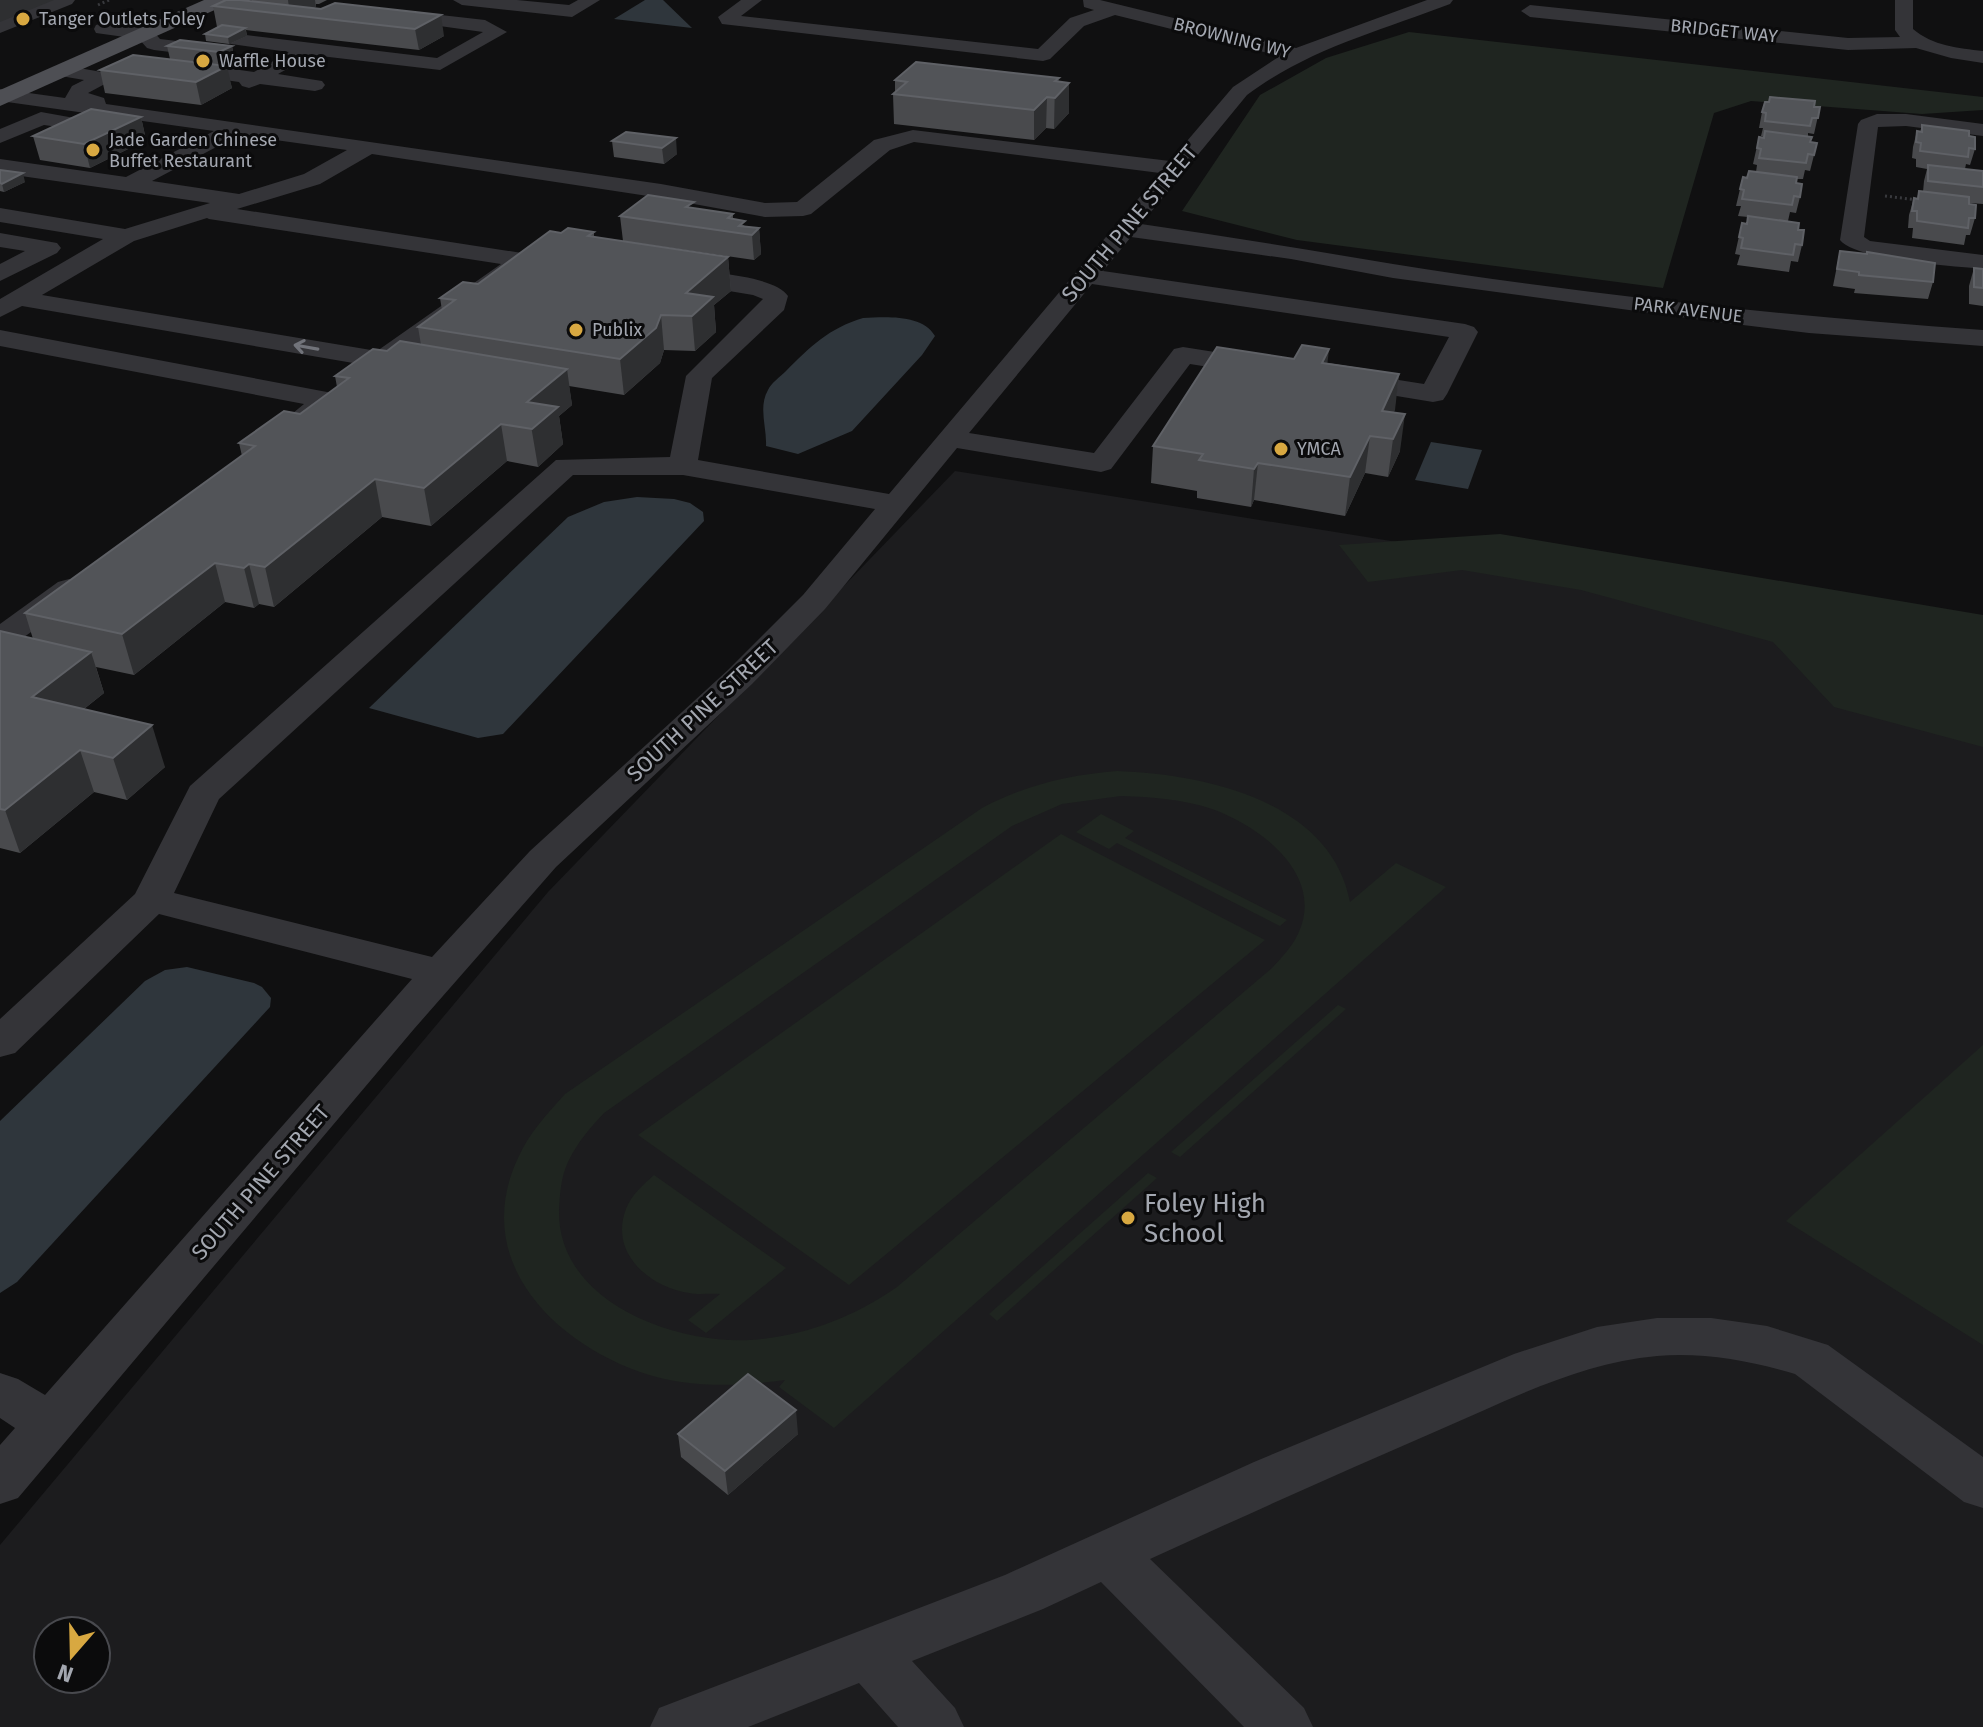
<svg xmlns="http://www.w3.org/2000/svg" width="1983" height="1727" font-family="'Fira Sans',sans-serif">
<rect width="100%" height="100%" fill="#101011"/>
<path fill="#1c1c1e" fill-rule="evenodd" d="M955 471 1983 636V1727H0V1545L548 892ZM48 1631H96V1679H48Z"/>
<g fill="#1f2520" fill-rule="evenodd">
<path d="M1409 32 1983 97V110L1922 114 1751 101 1714 113 1663 288 1297 240 1182 211 1260 95 1326 58Z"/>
<path d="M1500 534 1983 615V747L1834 707 1773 642 1581 590 1462 570 1368 582 1339 545Z"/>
<path d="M1117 771C1203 774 1331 800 1350 902L1396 863 1446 887 834 1428 779 1387 785 1380C737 1387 686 1388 640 1372 550 1340 471 1258 518 1158 529 1133 547 1114 565 1094L982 808C1026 785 1068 775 1117 771ZM1121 796C1152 797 1182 799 1212 809 1260 826 1326 875 1298 934 1292 947 1282 957 1272 968L897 1287C852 1318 805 1336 750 1340 674 1344 557 1302 559 1210 560 1193 561 1177 568 1162 577 1143 590 1128 604 1113L1012 826 1062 804Z"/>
<path d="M1101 814 1134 831 1125 838 1287 920 1280 926 1117 843 1109 849 1076 832Z"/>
<path d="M1061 834 1265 940 849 1285 638 1135Z"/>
<path d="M1338 1005 1346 1009 1180 1157 1171 1152Z"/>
<path d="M1983 1045V1345L1786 1221Z"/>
<path d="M1148 1173 1157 1178 997 1321 989 1314Z"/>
<path d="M654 1175 786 1268 706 1333 688 1320 720 1294C710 1293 699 1295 689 1293 649 1287 609 1253 626 1209 631 1195 643 1185 654 1175Z"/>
</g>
<g fill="#2f363c">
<path d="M645 0H663L692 28 614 19Z"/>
<path d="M863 318C886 317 922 314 935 336L922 355 852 431 798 454 766 446C767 428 758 407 768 390 771 383 780 377 786 371 810 347 829 328 863 318Z"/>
<path d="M1431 442 1482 450 1468 489 1415 480Z"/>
<path d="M637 497 674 499 690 503 703 512 704 521 503 734 478 738 369 708 568 517 604 502Z"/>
<path d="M187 967 254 983 262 987 271 998 270 1007 17 1282 0 1293V1121L145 981 165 970Z"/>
</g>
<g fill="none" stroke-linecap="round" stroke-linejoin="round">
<g stroke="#38393d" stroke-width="3" stroke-dasharray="2 3" stroke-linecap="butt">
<path d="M98 5 109 0"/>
<path d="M1885 196 1918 200"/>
</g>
<g fill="#343438" fill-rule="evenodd">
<path d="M50 0H75L72 4 0 33V20Z"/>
<path d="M453 0H517L569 5 578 0H600L572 17 462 5Z"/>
<path d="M741 0H762L741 16 1038 49 1070 18 1094 10 1084 7 1083 0H1100L1296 48 1427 0H1453L1450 4C1380 31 1308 49 1247 95L1141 224C1225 236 1309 250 1393 264 1588 295 1786 316 1983 330V346L1809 333 1710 321 1393 278 1291 259 1131 237 1103 271 1465 324 1474 327 1478 332 1447 394 1443 400 1433 402 1348 388 1338 386 1335 380 1338 374 1348 372 1424 384 1449 337 1092 284 969 433 1094 453 1174 349 1183 347 1259 359 1268 361 1272 367 1268 373 1259 375 1190 364 1111 469 1101 472 957 448 825 609 752 684 556 867 414 1029 18 1498 0 1504V1445L15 1428 0 1418V1373L18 1379 45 1395 412 979 159 914 15 1053 0 1057V1019L135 894 190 786 556 460 670 457 686 376 763 299 753 295 669 281 666 276 669 271 678 269C704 272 774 275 788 296L784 310 712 378 698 460 889 494 1160 173 914 142 890 150 811 214 803 216 765 217 661 198 372 154 320 184 237 209 522 253 531 255 534 260 374 378H356L352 372 359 364 22 306 0 317V299L103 239 0 222V208L125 229 210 203 0 173V159L126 177 214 131 0 101V89L65 98 72 86 84 80 55 75 52 71 55 67 62 65 113 74 116 78 88 93 104 98 106 104 661 184 765 203 797 202 874 140 913 130 1170 161 1233 87 1280 56 1115 15 1084 26 1050 59 1043 61 722 24 718 17ZM239 135 347 150 304 174 239 194 152 181ZM207 218 209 219 501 264 377 351 42 295 134 241ZM573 475H683L875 509 803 595 728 670 530 851 432 957 174 893 219 799Z"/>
<path d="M1895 0H1913V29C1933 46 1958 48 1983 51V63L1951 58 1916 48 1848 50 1530 17 1521 11 1530 5 1848 38 1900 37 1895 30Z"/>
<path d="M432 14 485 20 507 32 440 70 312 55 278 74 322 81 325 85 322 89 315 91 260 84 249 88 242 86 239 82 183 74 173 68 183 62 254 72 289 52 231 44 228 40 238 34 437 58 483 32 425 24 423 20 425 16Z"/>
<path d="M103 23 145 28 152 30 160 39 219 46 229 52 219 58 154 50 147 48 139 39 96 33 94 29 96 25Z"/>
<path d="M41 112 80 119 83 123 73 129 44 125 0 143V129Z"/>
<path d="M1877 114H1906L1983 124V136L1906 126 1878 127 1864 237 1870 241 1983 255V269C1954 266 1855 260 1840 240L1858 124 1861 120Z"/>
<path d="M0 233 57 243 61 248 57 253 0 281V264L25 251 0 247Z"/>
<path d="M0 330 327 392 337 394 341 400C329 417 301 438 280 433L276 427 304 404 0 346Z"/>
<path d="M69 579 80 582 85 589 80 596 12 646 0 649V624L58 582Z"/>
<path d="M1657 1318H1711L1767 1326 1828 1345 1983 1457V1508L1964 1502 1795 1374C1751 1361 1703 1352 1657 1356 1579 1363 1509 1400 1439 1430 1342 1472 1246 1515 1150 1559L1304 1708 1313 1727H1244L1101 1582 1043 1609 912 1661 955 1708 964 1727H898L859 1683 748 1727H650L659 1708 1005 1575 1254 1462 1514 1354 1597 1327Z"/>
</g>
<path fill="#4e4f54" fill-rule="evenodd" d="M204 0H231L228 4 0 106V90Z"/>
</g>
<g fill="#494a4d">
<path d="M251 0H327L319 4H316V7L312 8 321 9 335 3 444 36 419 50 246 30 247 36 229 44 206 41 205 34 217 27 213 6 252 1Z"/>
<path d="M167 46H232L235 61 225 66 232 88 201 105 105 93 100 70 170 59Z"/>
<path d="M895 80 1058 82 1069 113 1054 129 1046 128 1034 140 894 124 893 94 895 92Z"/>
<path d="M1814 107H1820L1814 134 1808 133V136L1810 142 1817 143 1810 171 1805 170 1803 179H1797L1796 183 1800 197 1796 213 1790 212 1788 221 1798 230 1802 245 1798 262 1791 261 1789 272 1737 265 1740 255 1735 254 1742 223 1747 224 1748 217 1738 216 1741 206H1736L1740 189 1747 178 1756 172 1757 165 1753 164 1759 137H1764L1761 136 1763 128H1759L1762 112Z"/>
<path d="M141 117 146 140 90 168 40 160 33 136Z"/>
<path d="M1922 125 1969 136 1975 149 1970 165 1966 164 1965 169 1983 171V204L1969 203 1975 218 1970 235H1966L1964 245 1912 238 1913 228H1908L1909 215 1914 198H1917L1919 191 1923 192 1924 181 1927 169 1916 167V159L1912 158 1913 147 1917 131 1920 132Z"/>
<path d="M626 132 677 154 664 164 614 157 612 141Z"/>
<path d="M0 170 25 182 4 192 0 191Z"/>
<path d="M694 209 733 214V219L745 226 759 228 761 254 754 260 623 241 620 216Z"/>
<path d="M594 232V237L728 257 731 291 714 305 716 332 695 351 664 350 660 363 624 395 569 386 572 405 559 416 563 444 538 467 507 461 431 526 382 517 274 607 259 604 254 608 225 602 134 675 96 667 104 693 84 709 165 767 127 800 94 792 20 853 0 848V631L33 639 25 613 242 456 239 443 300 414 337 387 335 376 387 351 421 345 418 327 442 310 440 298 478 284 561 233Z"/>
<path d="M1840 251 1933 282 1928 299 1854 293 1855 289 1833 286Z"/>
<path d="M1974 268 1983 269V306L1969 304V286Z"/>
<path d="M1328 363 1399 374 1394 412 1400 451 1388 477 1365 473 1345 516 1254 500 1251 507 1197 498V491L1151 483 1153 446Z"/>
<path d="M678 1434H798L728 1495 681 1457Z"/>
</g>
<g fill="#2e2f31">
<path d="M0 0H54L0 22Z"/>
<path d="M288 0H315L316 7 298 16 290 15Z"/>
<path d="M441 15 444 36 419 50 415 29Z"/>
<path d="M245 28 247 36 229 44 228 37Z"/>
<path d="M232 46 235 61 223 67 219 52Z"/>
<path d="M227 66 232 88 201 105 196 82Z"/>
<path d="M1059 78 1058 95 1069 83V113L1054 129 1055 81Z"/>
<path d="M1047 97 1046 128 1034 140V110Z"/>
<path d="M141 117 146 140 90 168 84 144Z"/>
<path d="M676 138 677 154 664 164 662 148Z"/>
<path d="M23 173 25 182 4 192 2 184Z"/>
<path d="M759 228 761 254 754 260 752 235Z"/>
<path d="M728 257 731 291 714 305 716 332 695 351 692 316 686 293Z"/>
<path d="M661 315 664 350 660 363 624 395 620 359Z"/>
<path d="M1329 349 1325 385 1322 363Z"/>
<path d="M567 369 572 405 559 416 563 444 538 467 527 402Z"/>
<path d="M1399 374 1395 410 1382 438V411Z"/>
<path d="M1405 414 1400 451 1388 477 1393 439Z"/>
<path d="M501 424 507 461 431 526 424 488Z"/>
<path d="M1370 436 1365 473 1345 516 1350 477Z"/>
<path d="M1258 463 1254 500 1251 507 1254 469Z"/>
<path d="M375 479 382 517 274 607 265 567Z"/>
<path d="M215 563 225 602 134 675 122 634Z"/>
<path d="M249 564 259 604 254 608 244 568Z"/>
<path d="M91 652 104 693 46 739 32 697Z"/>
<path d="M152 725 165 767 127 800 113 758Z"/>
<path d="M80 750 94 792 20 853 5 810Z"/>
<path d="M796 1410 798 1434 728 1495 725 1471Z"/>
</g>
<g fill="#525458" stroke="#5f6166" stroke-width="2">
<path d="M226 0H240L321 9 335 3 441 15 415 29 213 6Z"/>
<path d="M222 25 245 28 228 37 205 34Z"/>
<path d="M180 40 232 46 219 52 167 46Z"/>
<path d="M133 55 227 66 196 82 100 70Z"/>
<path d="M916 62 1059 78 1055 81 1069 83 1055 98 1047 97 1034 110 893 94 907 82 895 80Z"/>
<path d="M1770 97 1815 101 1814 107H1820L1818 118H1812L1810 126 1765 121 1766 113 1762 112 1765 102H1769Z"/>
<path d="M91 109 141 117 84 144 33 136Z"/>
<path d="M1922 125 1969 131V136L1975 137V149L1969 148 1968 157 1920 151 1921 143 1916 142 1917 131 1922 132Z"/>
<path d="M1765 131 1812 137 1810 142 1817 143 1814 155 1808 154 1806 163 1759 158 1761 149 1757 148 1759 137 1764 138Z"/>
<path d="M626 132 676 138 662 148 612 141Z"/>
<path d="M1928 165 1983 171V187L1928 181Z"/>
<path d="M0 170 23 173 2 184 0 183Z"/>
<path d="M1749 171 1797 177 1796 183 1802 184 1800 197 1794 196 1792 205 1742 199 1744 190 1740 189 1743 177 1747 178Z"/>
<path d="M1919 191 1969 197V204L1976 205 1975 218H1969L1968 228 1917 221V211H1912L1914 198 1918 199Z"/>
<path d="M648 195 694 202 686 207 733 214 728 218 745 221 739 226 759 228 752 235 620 216Z"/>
<path d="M1748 216 1799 223 1798 230H1804L1802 245 1795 244 1793 255 1741 248 1743 238 1739 237 1742 223 1747 224Z"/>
<path d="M568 228 594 232 588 236 728 257 686 293 713 297 692 316 661 315 656 328 620 359 418 327 455 300 440 298 463 282 478 284 550 231 561 233Z"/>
<path d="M1840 251 1867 254V252L1935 263 1933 282 1859 275V272L1837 269Z"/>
<path d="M1974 268 1983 269V288L1974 287Z"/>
<path d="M400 341 567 369 527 402 558 407 532 429 501 424 424 488 375 479 265 567 249 564 244 568 215 563 122 634 25 613 255 446 239 443 284 411 300 414 349 378 335 376 373 349 387 351Z"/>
<path d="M1302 345 1329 349 1322 363 1399 374 1382 411 1405 414 1393 439 1370 436 1350 477 1258 463 1254 469 1199 460 1203 454 1153 446 1217 347 1294 359Z"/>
<path d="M0 631 91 652 32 697 152 725 113 758 80 750 5 810 0 809Z"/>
<path d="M748 1374 796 1410 725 1471 678 1434Z"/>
</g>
<defs><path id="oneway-shaft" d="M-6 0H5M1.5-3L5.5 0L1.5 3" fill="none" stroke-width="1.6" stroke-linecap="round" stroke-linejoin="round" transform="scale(2)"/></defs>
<use stroke="#71737a" href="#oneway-shaft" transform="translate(306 347) rotate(-170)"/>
<g fill="#d8a841" stroke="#0b0b0c" stroke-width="3">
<circle cx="23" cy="19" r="8"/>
<circle cx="203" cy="61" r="8"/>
<circle cx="93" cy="150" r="8"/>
<circle cx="576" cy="330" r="8"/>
<circle cx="1281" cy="449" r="8"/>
<circle cx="1128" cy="1218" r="8"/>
</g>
<g text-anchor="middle" stroke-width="6" stroke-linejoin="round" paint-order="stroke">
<g font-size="18" fill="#a3a7b0" stroke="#0b0b0c" text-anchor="start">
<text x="39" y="25">Tanger Outlets Foley</text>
<text x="219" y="67">Waffle House</text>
<text x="109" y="146">Jade Garden Chinese<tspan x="109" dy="21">Buffet Restaurant</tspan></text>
<text x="592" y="336">Publix</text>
<text x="1297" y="455">YMCA</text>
</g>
<g font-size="18" fill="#a3a7b0" stroke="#0b0b0c">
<text transform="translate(1724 31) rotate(6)" y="6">BRIDGET WAY</text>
<text transform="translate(1232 38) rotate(14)" y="6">BROWNING WY</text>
<text transform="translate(1688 310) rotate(7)" y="6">PARK AVENUE</text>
</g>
<g font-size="22" fill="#a3a7b0" stroke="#0b0b0c">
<text transform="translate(1129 223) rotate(-50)" y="8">SOUTH PINE STREET</text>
<text transform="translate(702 710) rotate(-43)" y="8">SOUTH PINE STREET</text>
<text transform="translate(260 1182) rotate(-49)" y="8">SOUTH PINE STREET</text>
</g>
<g font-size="26" fill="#a3a7b0" stroke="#0b0b0c" text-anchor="start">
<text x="1144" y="1212">Foley High<tspan x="1144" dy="30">School</tspan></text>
</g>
</g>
<g transform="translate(72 1655) rotate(200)"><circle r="38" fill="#0b0b0c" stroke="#48494e" stroke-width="2"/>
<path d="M0-6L14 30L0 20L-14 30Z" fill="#d8a841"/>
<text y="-12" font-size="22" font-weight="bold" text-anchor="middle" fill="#a3a7b0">N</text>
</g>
</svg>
